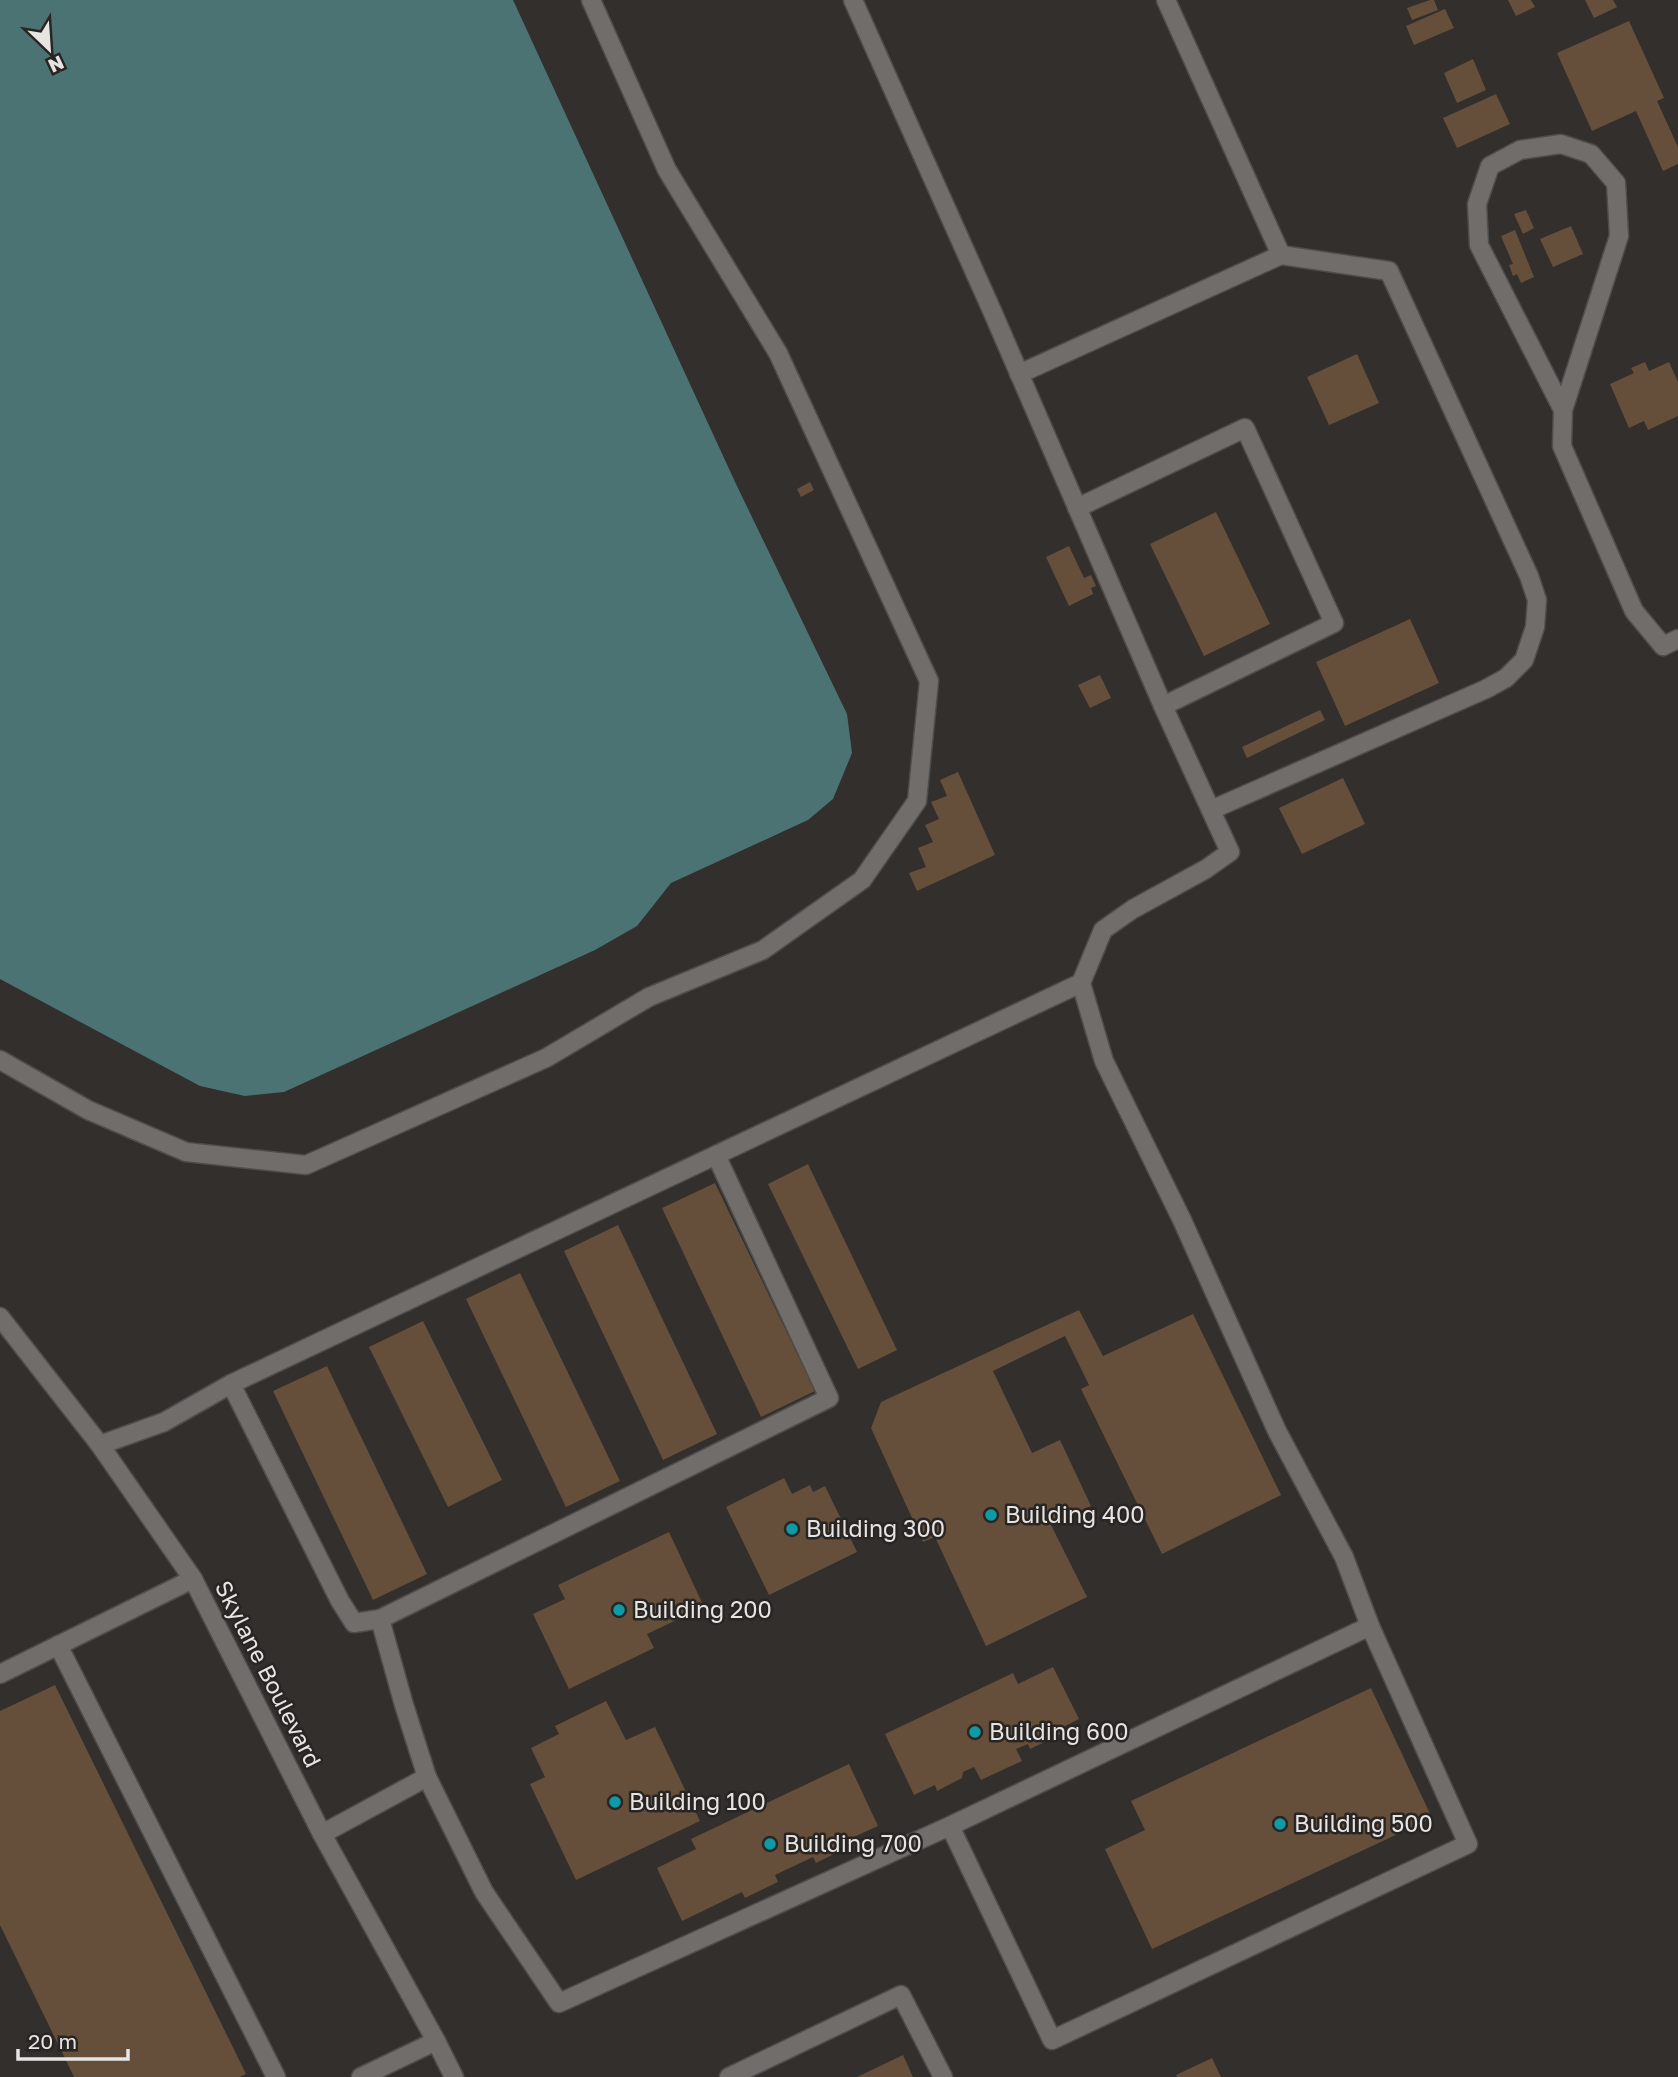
<svg xmlns="http://www.w3.org/2000/svg" width="1678" height="2077" font-family="'Golos Text',sans-serif">
<rect width="100%" height="100%" fill="#322f2d"/>
<path fill="#4c7374" d="M0 0H513L736 484 847 714 852 753 833 799 808 820 671 883 637 926 595 950 284 1092 245 1096 200 1086 0 979Z"/>
<g fill="#654f3a">
<path d="M1430 0H1434L1438 10 1412 20 1407 8Z"/>
<path d="M1508 0H1531L1535 7 1516 16Z"/>
<path d="M1585 0H1613L1617 7 1594 18Z"/>
<path d="M1445 9 1454 28 1414 45 1406 26Z"/>
<path d="M1629 21 1664 98 1657 101 1678 147V164L1663 171 1636 111 1592 131 1557 53Z"/>
<path d="M1473 59 1486 90 1457 103 1444 73Z"/>
<path d="M1496 94 1510 124 1457 148 1443 118Z"/>
<path d="M1526 210 1534 228 1523 234 1514 214Z"/>
<path d="M1571 226 1583 254 1553 267 1540 239Z"/>
<path d="M1515 230 1534 277 1521 283 1517 274 1513 276 1509 265 1513 264 1501 236Z"/>
<path d="M1357 354 1379 403 1329 425 1307 377Z"/>
<path d="M1645 362 1649 371 1669 362 1678 382V416L1648 430 1644 421 1629 428 1610 384 1634 373 1631 368Z"/>
<path d="M810 482 814 490 801 497 797 489Z"/>
<path d="M1216 512 1270 624 1204 656 1150 544Z"/>
<path d="M1069 546 1084 578 1091 575 1096 586 1091 588 1093 594 1069 606 1046 557Z"/>
<path d="M1410 619 1439 683 1345 726 1316 662Z"/>
<path d="M1100 675 1111 698 1090 708 1078 685Z"/>
<path d="M1320 710 1325 720 1247 758 1242 747Z"/>
<path d="M958 772 995 855 917 891 909 873 926 867 918 848 933 842 925 825 939 819 931 802 947 796 940 780Z"/>
<path d="M1343 778 1365 824 1302 854 1279 808Z"/>
<path d="M808 1164 897 1350 858 1369 768 1184Z"/>
<path d="M715 1183 815 1391 761 1417 662 1208Z"/>
<path d="M618 1225 717 1434 663 1460 564 1251Z"/>
<path d="M520 1273 620 1481 566 1507 466 1299Z"/>
<path d="M1079 1310 1103 1356 1193 1314 1281 1495 1162 1554 1081 1389 1089 1385 1065 1336 993 1371 1032 1453 1060 1440 1091 1506 1051 1525 1087 1597 986 1646 935 1537 923 1542 871 1428 881 1402Z"/>
<path d="M423 1321 502 1480 448 1507 369 1347Z"/>
<path d="M327 1366 427 1574 373 1600 273 1391Z"/>
<path d="M784 1478 792 1494 810 1485 813 1492 825 1486 857 1552 769 1595 726 1507Z"/>
<path d="M669 1532 704 1607 647 1634 654 1648 569 1689 533 1614 565 1599 558 1585Z"/>
<path d="M1053 1667 1079 1719 1059 1729 1061 1734 1030 1749 1028 1744 1016 1749 1022 1761 981 1780 974 1767 963 1772 962 1778 937 1791 935 1785 914 1795 885 1734 1013 1673 1018 1684Z"/>
<path d="M55 1685 246 2074 240 2077H74L0 1925V1711Z"/>
<path d="M1371 1688 1432 1818 1152 1949 1105 1849 1145 1830 1131 1801Z"/>
<path d="M606 1701 626 1740 655 1727 700 1821 576 1880 530 1784 545 1777 531 1748 559 1734 555 1726Z"/>
<path d="M849 1764 878 1826 845 1841 848 1847 816 1863 813 1857 775 1875 778 1882 745 1898 742 1892 682 1921 657 1868 696 1849 691 1839Z"/>
<path d="M903 2055 913 2077H857Z"/>
<path d="M1212 2058 1221 2077H1177L1176 2075Z"/>
</g>
<g fill="none" stroke-linecap="round" stroke-linejoin="round">
<defs>
<g id="service">
<path d="M853 0 993 313 1163 706"/>
<path d="M1019 374 1281 255 1166 0"/>
<path d="M1563 410 1479 245 1477 204 1490 166 1520 150 1561 144 1591 154 1616 183 1619 236 1563 410 1562 446 1634 611 1663 646"/>
<path d="M1211 810 1486 689 1506 678 1524 660 1535 627 1537 600 1529 576 1389 271 1281 255"/>
<path d="M1081 983 1104 1061 1182 1220 1277 1431 1344 1557 1370 1626"/>
<path d="M0 1060 88 1110 186 1152 306 1165 546 1058 649 997 763 950 862 880 917 801 929 681 778 353 667 170 591 0"/>
<path d="M231 1384 340 1601 354 1623 380 1619 829 1398 716 1155"/>
<path d="M100 1445 164 1422 231 1384 326 1339 1081 983 1103 930 1133 909 1206 869 1230 852 1163 706 1334 623 1245 428 1077 508"/>
<path d="M380 1619 404 1705 427 1777"/>
<path d="M58 1645 276 2077"/>
<path d="M0 1674 193 1579"/>
<path d="M322 1834 427 1777 484 1892 559 2003 950 1826 1052 2040 1468 1844 1370 1626 950 1826"/>
<path d="M361 2077 436 2041"/>
<path d="M729 2077 901 1995 943 2077"/>
</g>
<g id="minor">
<path d="M1663 646 1678 639"/>
<path d="M0 1317 100 1445 193 1579 322 1834 436 2041 454 2077"/>
</g>
</defs>
<use href="#service" stroke="#4f4d4b" stroke-width="21"/>
<use href="#minor" stroke="#4f4d4b" stroke-width="21"/>
<use href="#service" stroke="#706d6a" stroke-width="18"/>
<use href="#minor" stroke="#706d6a" stroke-width="18"/>
</g>
<g fill="#0f9aa8" stroke="#282523" stroke-width="2.5">
<circle cx="991" cy="1515" r="7"/>
<circle cx="792" cy="1529" r="7"/>
<circle cx="619" cy="1610" r="7"/>
<circle cx="975" cy="1732" r="7"/>
<circle cx="615" cy="1802" r="7"/>
<circle cx="1280" cy="1824" r="7"/>
<circle cx="770" cy="1844" r="7"/>
</g>
<g text-anchor="middle" stroke-width="5" stroke-linejoin="round" paint-order="stroke">
<g font-size="23" fill="#e7e5e4" stroke="#282523" text-anchor="start">
<text x="1005" y="1523">Building 400</text>
<text x="806" y="1537">Building 300</text>
<text x="633" y="1618">Building 200</text>
<text x="989" y="1740">Building 600</text>
<text x="629" y="1810">Building 100</text>
<text x="1294" y="1832">Building 500</text>
<text x="784" y="1852">Building 700</text>
</g>
<g font-size="23" fill="#e7e5e4" stroke="#282523">
<text transform="translate(268 1674) rotate(63)" y="8">Skylane Boulevard</text>
</g>
</g>
<g transform="translate(49 49) rotate(155)" stroke="#282523" stroke-width="5" paint-order="stroke">
<path d="M0-5L12 26L0 18L-12 26Z" fill="#e7e5e4"/>
<text y="-10" font-size="19" font-weight="bold" text-anchor="middle" fill="#e7e5e4">N</text>
</g>
<path d="M18 2049v10h110v-10" fill="none" stroke="#e7e5e4" stroke-width="3.5"/>
<text x="28" y="2049" font-size="21" fill="#e7e5e4" stroke="#282523" stroke-width="5" paint-order="stroke">20 m</text>
</svg>
